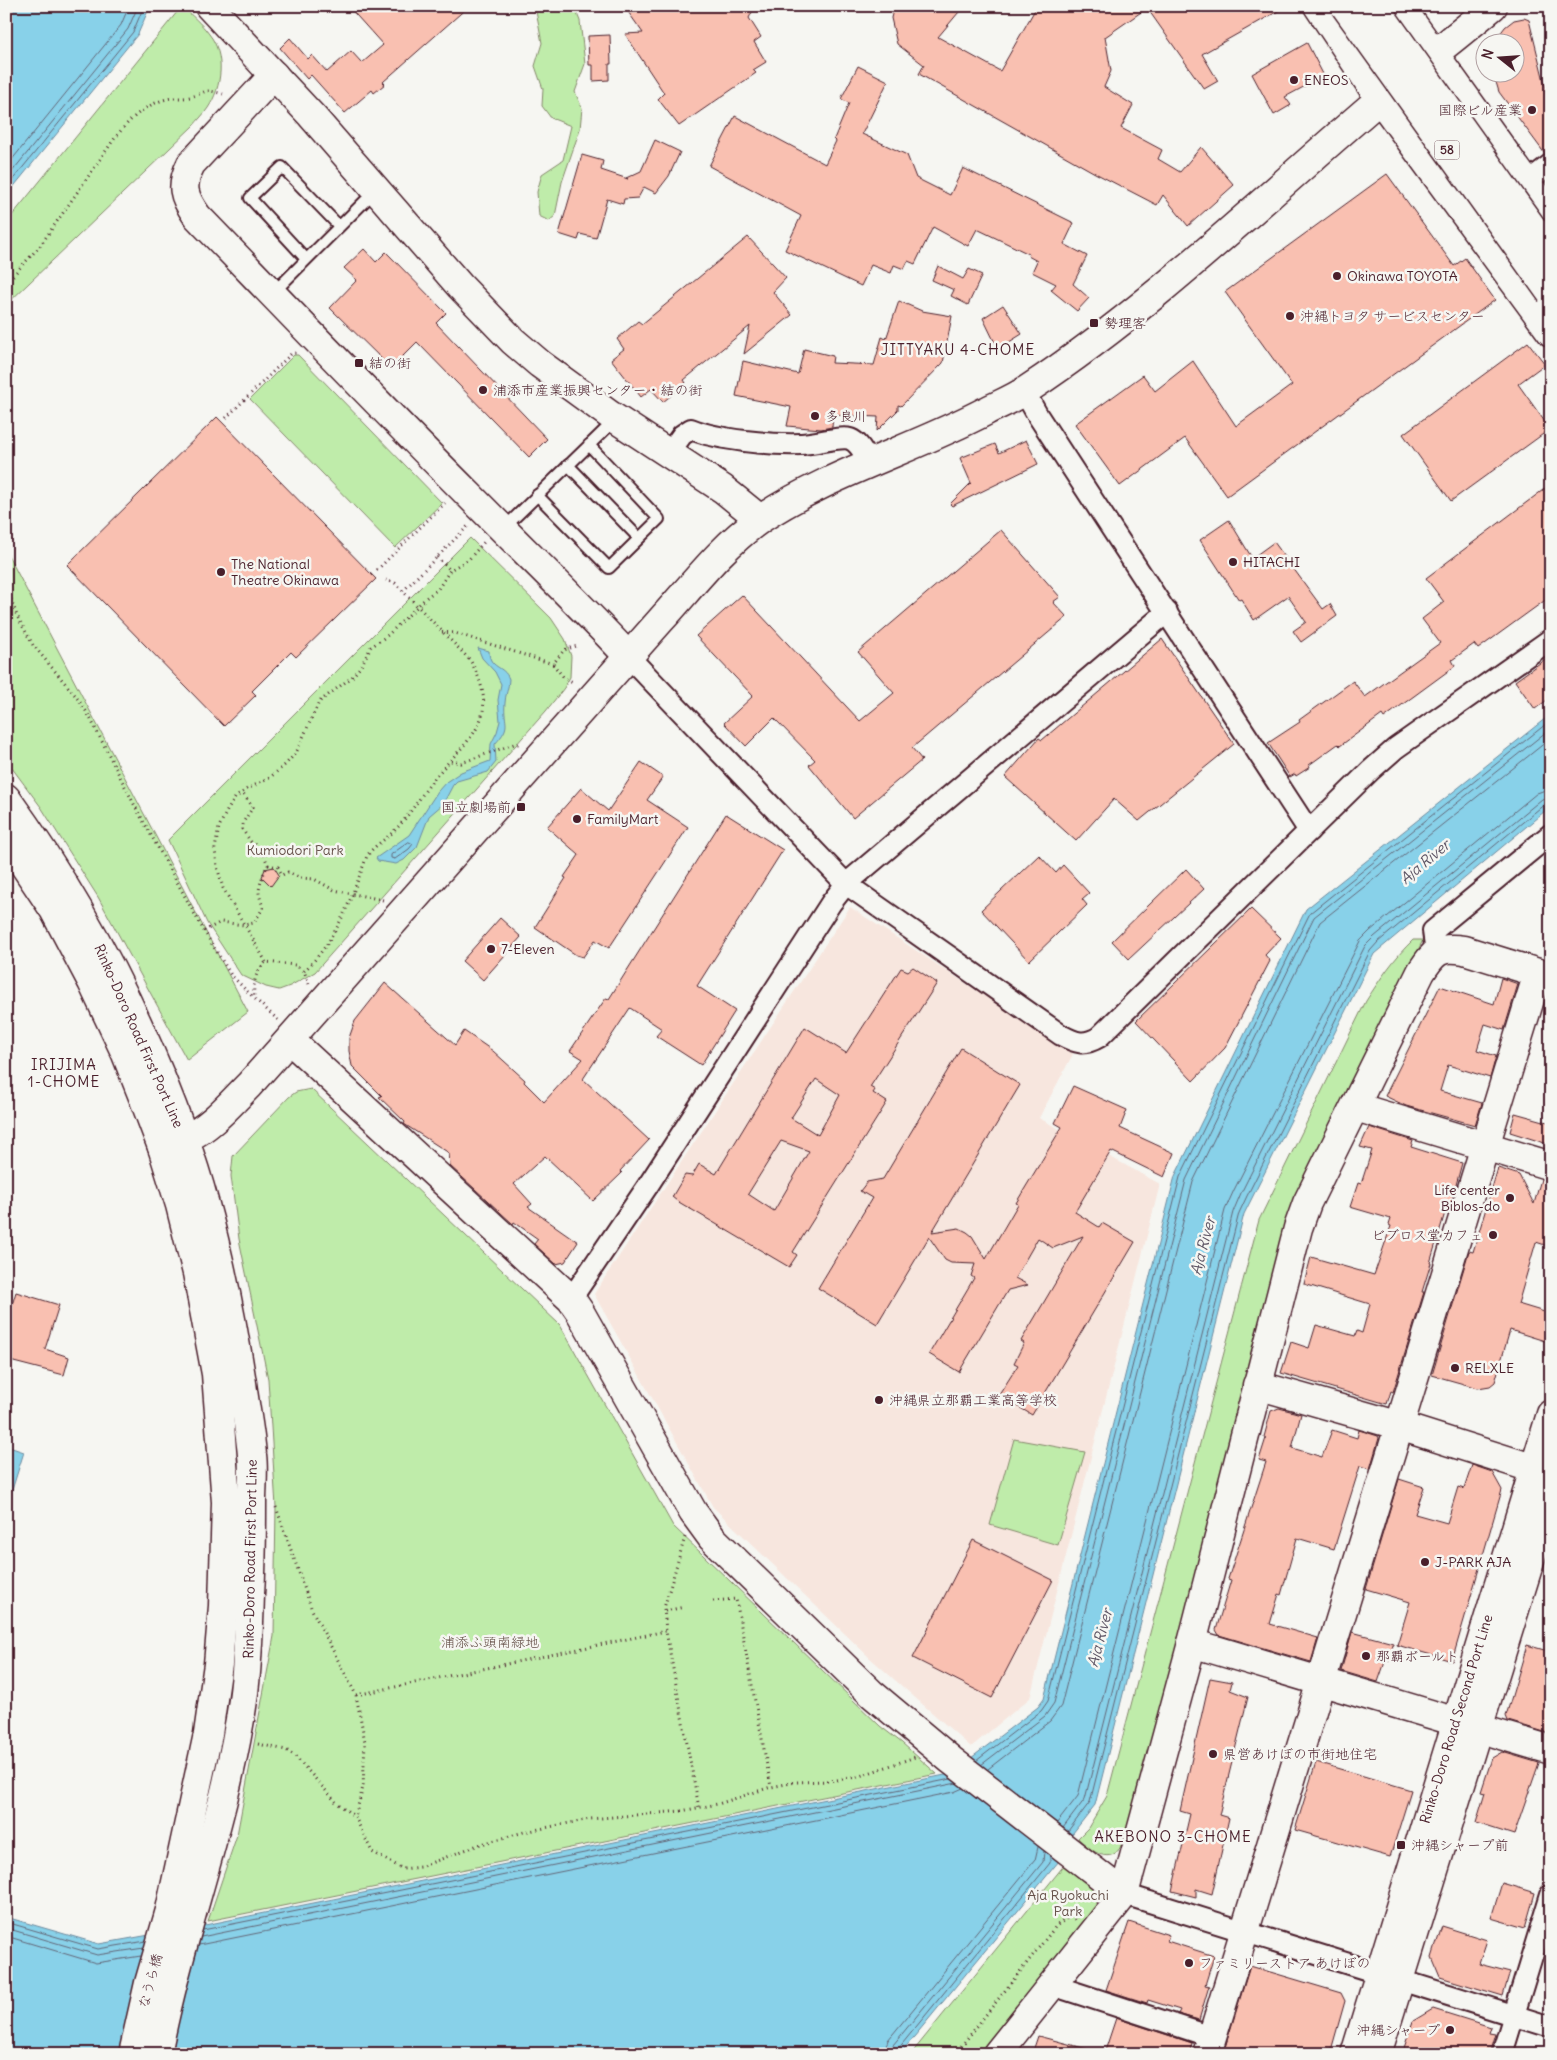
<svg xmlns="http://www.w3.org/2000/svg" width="1557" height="2060" font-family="Delius,'Klee One',sans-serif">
<rect width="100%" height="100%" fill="#f6f6f2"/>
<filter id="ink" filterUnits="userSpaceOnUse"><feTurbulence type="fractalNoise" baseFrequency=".02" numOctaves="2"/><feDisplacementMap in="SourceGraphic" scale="10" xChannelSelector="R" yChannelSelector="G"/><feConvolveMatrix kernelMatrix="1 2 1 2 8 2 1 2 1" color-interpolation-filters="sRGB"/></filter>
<g filter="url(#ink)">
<path fill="#f7e6de" d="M850 907 1073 1054 1039 1118 1160 1184 1030 1698 971 1747 870 1658 713 1507 594 1294Z"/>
<g fill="#bfecaa" stroke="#84866a">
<path d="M182 6C191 15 202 24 209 34 226 55 222 87 208 108 204 114 198 120 193 126L6 305V223Z"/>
<path d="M535 6H574L580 21 585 64 575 92 582 108 580 129 562 182 555 216 549 221 539 216 537 192 542 174 563 160 571 126 551 118 542 106 543 89 535 66 542 43Z"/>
<path d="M294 355H298L442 503 395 548 250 399Z"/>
<path d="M470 538 551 618 565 639 571 656 570 677 564 688 546 711 315 972 290 986 279 990 266 987 241 975 207 923 168 840Z"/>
<path d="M6 551 248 1012 187 1060 98 897 41 807 6 760Z"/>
<path d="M1413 940H1423L1326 1138 1131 1834 1124 1833C1123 1837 1122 1844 1120 1848 1108 1866 1088 1848 1078 1838L1088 1828 1107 1796 1259 1220 1366 1001C1380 979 1394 958 1413 940Z"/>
<path d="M311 1089 560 1325 673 1526 880 1726 902 1743 937 1774 208 1921 237 1835 274 1636 276 1507 268 1379 239 1239 231 1176 233 1156 289 1097 296 1092Z"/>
<path d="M1014 1439 1085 1452 1058 1545 990 1525Z"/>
<path d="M1066 1863C1086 1879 1102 1886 1094 1914L978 2054H911Z"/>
</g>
<g fill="#88d1e9" stroke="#6f8a9d">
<path d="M6 6H150L138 34 6 196Z"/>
<path d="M478 648 489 651C489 669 504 665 509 679 509 688 505 695 505 703 503 725 513 724 495 744L496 762 488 772 457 781 453 785 443 804 429 816 417 847 404 860 396 864 378 861 376 858 409 835 438 791 446 782 461 772 490 761 491 744 497 732 500 721 498 700 501 684 495 672 482 658Z"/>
<path d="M1551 714V806L1374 954 1244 1214 1095 1805 1054 1857 1059 1861 900 2054H6V1917L99 1944 200 1926 950 1774 1038 1707 1044 1699 1175 1176 1306 909Z"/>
<path d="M6 1446 24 1452 6 1509Z"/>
</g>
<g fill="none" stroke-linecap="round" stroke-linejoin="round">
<g stroke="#636677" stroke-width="1">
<path d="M6 167 121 25 129 6"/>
<path d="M6 179 128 29 138 6"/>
<path d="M6 188 133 32 144 6"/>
<path d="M409 842 413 844 409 849 395 859 391 858V855Z"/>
<path d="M976 1761 1041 1711 1048 1701 1180 1177 1310 913 1551 720"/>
<path d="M981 1765 1045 1716 1054 1703 1186 1180 1314 917 1551 728"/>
<path d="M988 1769 1050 1721 1061 1706 1193 1182 1320 922 1551 738"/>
<path d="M1057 1823 1078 1796 1225 1210 1234 1190 1360 941 1370 931 1537 793 1551 788"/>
<path d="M1063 1828 1085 1799 1233 1212 1241 1193 1365 946 1374 937 1542 799 1551 796"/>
<path d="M1068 1831 1090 1802 1239 1213 1247 1196 1370 951 1378 942 1546 803 1551 802"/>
<path d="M6 1922 98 1949 146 1941"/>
<path d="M6 1928 97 1955 144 1948"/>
<path d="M203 1930 951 1779"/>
<path d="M6 1936 96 1963 141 1956"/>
<path d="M201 1937 957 1783"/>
<path d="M199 1945 954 1792 963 1788"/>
<path d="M883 2054 888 2040 1035 1860 1038 1847"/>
<path d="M891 2054 893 2045 1043 1862 1044 1851"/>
<path d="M897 2054 898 2049 1050 1863V1855"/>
</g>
</g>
<g fill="#f9c0b1" stroke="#4a1f2b" fill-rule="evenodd">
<path d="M348 6H469L383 82 385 84 374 93 372 90 345 113 311 75 307 79 280 48 290 38 308 59 312 55 327 72 351 51 362 63 383 45Z"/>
<path d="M624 6H755L749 18 761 37 754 42 766 62 753 70 756 73 679 126 658 99 664 93 625 34 643 33Z"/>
<path d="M894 6H964L938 37 1000 71 1037 6H1287L1202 54 1218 81 1204 89 1147 8 1105 37 1111 71 1104 87 1133 105 1121 128 1162 150 1158 159 1180 172 1201 147 1234 185 1188 226 1163 195 1157 205 1095 173 919 74 924 65 897 44 891 18Z"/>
<path d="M1524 18 1529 20 1547 93 1551 91V152L1545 154 1499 92 1493 72H1514V42H1494L1505 27 1514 20Z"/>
<path d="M610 35 611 64H609V80L593 81V65H589L588 36Z"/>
<path d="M1307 43 1324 76 1285 97 1291 105 1274 115 1252 74Z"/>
<path d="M858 66 888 81 862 134 907 155 916 178 950 195 963 168 1074 223 1064 244 1087 256 1073 284 1089 298 1077 311 1051 290 1056 284 1032 272 1037 261 1028 256 1029 254 977 229 968 246 933 227 915 264 908 261 904 269 894 265 891 273 871 265 861 286 785 250 801 216 709 166 735 116 825 164 836 141 834 139 849 103 841 99Z"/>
<path d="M655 140 680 152 669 176 656 193 644 187 638 198 624 199 623 204 607 199 596 238 580 234 578 240 559 234 582 155 603 161 601 170 628 179 626 178 641 171Z"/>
<path d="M1387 174 1454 266 1465 258 1495 300 1227 496 1185 438 1120 486 1075 424 1143 375 1155 391 1193 361 1236 426 1292 385 1225 292Z"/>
<path d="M748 237 786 278 773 292 792 315 744 354 750 326 684 380 686 383 663 402 651 389 641 397 611 359 624 349 617 339 638 321 642 324Z"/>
<path d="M364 249 376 262 386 252 446 313 436 323 547 439 529 457 417 342 391 368 330 308 357 280 344 268Z"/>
<path d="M938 266 963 279 969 269 982 275 968 305 951 296 954 290 932 280Z"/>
<path d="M899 301 922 311 952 316 943 363 901 406 898 405V410L877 431 878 417 833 415 832 427 821 429 787 426 791 407 736 396 743 361 798 374 804 349 833 356 832 363 874 365 882 337 886 339Z"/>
<path d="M1003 305 1022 334 998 349 983 318Z"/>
<path d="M1528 342 1545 364 1518 384 1550 429 1451 501 1403 434Z"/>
<path d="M217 417 376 579 296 657 291 652 252 691 256 695 224 726 67 565Z"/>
<path d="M1026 440 1038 464 952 506 950 504 971 483 960 458 995 444 999 453Z"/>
<path d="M1551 484V596L1478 649 1474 644 1452 660 1455 666 1384 718 1382 715 1340 746 1338 744 1309 765 1310 767 1296 776 1295 774 1290 777 1268 743 1300 722 1299 720 1353 681 1365 697 1440 643 1422 619 1444 602 1426 578Z"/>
<path d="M1229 520 1252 558 1274 542 1323 609 1330 604 1337 616 1301 642 1293 631 1306 622 1288 596 1254 620 1241 599 1239 600 1200 540Z"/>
<path d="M1001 530 1060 597 1053 602 1067 617 912 748 922 760 853 818 809 765 815 760 774 718 746 746 724 723 753 696 696 636 742 595 860 721 894 693 858 652Z"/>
<path d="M1162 639 1234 744 1139 821 1114 799 1076 841 1005 777 1039 738 1042 740Z"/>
<path d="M1551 655V697L1535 709 1515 681Z"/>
<path d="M641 762 663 777 647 800 688 827 609 948 595 940 583 957 576 955 535 927 566 878 564 877 579 855 547 827 581 788 608 811Z"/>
<path d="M726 814 783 850 697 986 735 1011 701 1065 656 1036 662 1029 630 1008 583 1079 649 1140 620 1171 622 1173 593 1201 545 1156 514 1184 532 1204 528 1207 578 1242 565 1262 556 1264 534 1244 538 1239 514 1222 513 1224 450 1166 449 1153 404 1124 405 1122 379 1097 382 1096 352 1066 349 1051V1038L355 1021 385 983 455 1045 464 1031 493 1051 525 1080 524 1082 544 1102 583 1059 570 1051 606 998 609 999Z"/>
<path d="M1039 855 1056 873 1063 865 1089 893 1082 899 1087 905 1029 961 981 910Z"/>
<path d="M274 867 279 875 271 886 262 877 265 869Z"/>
<path d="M1186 869 1204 889 1129 959 1112 941Z"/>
<path d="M1251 909 1281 938 1265 955 1270 961 1225 1048 1193 1081 1136 1021Z"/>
<path d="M500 918 521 937 483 980 462 961Z"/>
<path d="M913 967 937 983 870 1087 875 1090 873 1093 887 1102 793 1252 797 1255 789 1267 677 1201 672 1197 685 1175 692 1176 699 1164 716 1174 805 1027 846 1053 901 968 908 971ZM816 1079 840 1095 818 1135 791 1118ZM781 1141 809 1151 774 1211 748 1194Z"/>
<path d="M1501 978 1518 984 1504 1030 1485 1024 1477 1050 1496 1056 1490 1078 1448 1065 1440 1091 1482 1103 1475 1125 1406 1106 1385 1096 1440 986 1494 1004Z"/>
<path d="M961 1048 1020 1085 932 1232 959 1228 967 1232 972 1236 986 1259 1018 1204 1016 1203 1062 1127 1055 1123 1073 1086 1127 1110 1120 1128 1174 1153 1164 1177 1111 1151 1075 1212 1099 1227 1102 1223 1135 1242 1032 1415 999 1395 1018 1365 1014 1363 1024 1343 1021 1341 1083 1236 1053 1248 1038 1238 1015 1278 1028 1285 1008 1290 959 1372 929 1354 974 1278 971 1276 975 1264 951 1263 945 1260 929 1237 877 1324 818 1288 872 1198 860 1191 867 1182 883 1179Z"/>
<path d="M1515 1113 1551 1123V1145L1510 1132Z"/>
<path d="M1369 1127 1413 1141 1411 1147 1462 1163 1450 1207 1447 1206 1430 1263H1431L1422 1292H1424L1393 1392 1391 1391 1387 1404 1281 1373 1291 1342 1309 1348 1316 1325 1355 1336 1357 1331 1362 1333 1370 1304 1304 1284 1311 1257 1374 1275 1391 1226 1389 1225 1391 1219 1350 1207 1358 1183 1361 1184 1372 1150 1360 1147Z"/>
<path d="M1498 1168 1519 1175 1534 1204 1541 1179 1551 1181V1247L1536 1242 1518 1304 1551 1314V1333L1548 1342 1510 1330 1495 1382 1490 1386 1478 1388 1432 1375 1469 1251 1473 1252Z"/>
<path d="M16 1292 59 1305 45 1349 69 1357 64 1375 6 1360V1324Z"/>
<path d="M1279 1408 1301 1414 1292 1448 1322 1457 1332 1430 1357 1438 1359 1430 1378 1436 1379 1438 1370 1469 1360 1466 1334 1549 1297 1538 1281 1595 1279 1594 1270 1624 1318 1638 1311 1662 1219 1635 1216 1630 1231 1580 1228 1579 1266 1462 1259 1460 1266 1438 1264 1437 1271 1411Z"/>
<path d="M1472 1465 1492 1472 1502 1490 1452 1661 1397 1645 1410 1602 1366 1589 1399 1479 1424 1487 1415 1514 1447 1523 1458 1487 1464 1489Z"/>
<path d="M973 1540 1053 1580 992 1698 913 1658Z"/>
<path d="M1352 1632 1393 1643 1391 1659 1385 1662 1378 1682 1341 1671Z"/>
<path d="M1527 1645 1551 1652V1734L1508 1721 1506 1716Z"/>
<path d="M1210 1678 1232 1682 1230 1690 1248 1697 1219 1815 1229 1818 1212 1894 1196 1889V1897L1172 1891 1190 1814 1180 1811Z"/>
<path d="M1502 1752 1539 1763 1514 1835 1476 1823 1485 1793 1481 1792 1492 1758Z"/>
<path d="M1316 1762 1411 1790 1390 1857 1295 1830Z"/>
<path d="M1502 1883 1535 1893 1525 1928 1491 1918Z"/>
<path d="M1129 1922 1169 1935 1167 1941 1214 1956 1205 1985 1209 1986 1199 2020 1178 2014 1180 2010 1148 2000 1147 2003 1106 1990Z"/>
<path d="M1442 1926 1487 1940 1479 1964 1510 1972 1503 1996 1440 1977 1432 1958Z"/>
<path d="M1250 1966 1341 1993 1345 2001 1330 2054H1223Z"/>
<path d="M1433 2009 1491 2027 1489 2033 1495 2034 1489 2054H1402L1413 2021Z"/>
<path d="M1116 2018 1192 2043 1189 2054H1104Z"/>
<path d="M1038 2036 1087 2049 1086 2054H1032Z"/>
</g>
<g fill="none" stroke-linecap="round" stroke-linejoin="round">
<defs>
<g id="lane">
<path d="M306 259 250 198 282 167 339 226"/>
<path d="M273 293 376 190"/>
<path d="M568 465 639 538"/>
<path d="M537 495 609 568 659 519 589 445"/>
<path d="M504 528 615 420"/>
</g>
<g id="street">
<path d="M1526 183 1551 164"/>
<path d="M1024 391 1038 416 1309 831"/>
<path d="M669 453 682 435 691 429C718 440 771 445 801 444 813 444 840 436 850 439 860 443 864 454 870 463"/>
<path d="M629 657 846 884 1061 1035C1076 1043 1084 1046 1099 1037L1371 770 1396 748 1551 639"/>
<path d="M1436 953 1433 931 1551 834"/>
<path d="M571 1299 647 1187 831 903 846 884 1167 612"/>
<path d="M1124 1894 1551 2027"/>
<path d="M1052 1985 1212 2037"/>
<path d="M1502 2054 1551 1894"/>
</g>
<g id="secondary">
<path d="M209 6 311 115 460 286 513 341 540 364 610 415 723 489 760 519"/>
<path d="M274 75 191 164C180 186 183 196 197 216 287 309 377 403 469 495 522 549 577 601 629 657"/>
<path d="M6 798C81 902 141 1017 184 1138 212 1216 229 1300 242 1383 245 1407 250 1431 252 1455 254 1470 252 1486 252 1501 252 1532 252 1563 250 1594 249 1629 248 1665 243 1700 226 1820 180 1934 157 2054"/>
<path d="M6 838 54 910 92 982 126 1054 145 1102 162 1147 180 1205 197 1273 216 1374 226 1502 223 1606 218 1664 208 1734 170 1910 149 1983 133 2054"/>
<path d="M290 1040 571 1299 580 1312 693 1512 712 1538 872 1694 951 1760 1124 1894"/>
<path d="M1356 1107 1551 1166"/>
<path d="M162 1147C170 1145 178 1143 185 1139 211 1127 229 1105 249 1085L660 621C692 586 721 547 759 520 829 473 912 450 986 411 1000 404 1015 398 1028 389 1155 305 1264 198 1380 99 1417 67 1456 37 1493 6"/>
<path d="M1257 1385 1390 1423 1551 1474"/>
<path d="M1192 1643 1551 1750"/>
<path d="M997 2054 1124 1894 1192 1643 1298 1228 1307 1203 1421 972C1434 952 1439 946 1464 950L1551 977"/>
<path d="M1207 2054 1538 973"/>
<path d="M1355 2054 1551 1414"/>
<path d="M1377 2054 1551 1493"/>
</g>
<g id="highway">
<path d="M1318 6 1380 99 1551 332"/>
<path d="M1400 6 1551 217"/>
</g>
</defs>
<use href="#lane" stroke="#4a1f2b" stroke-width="14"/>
<use href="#street" stroke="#4a1f2b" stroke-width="24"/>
<use href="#secondary" stroke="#4a1f2b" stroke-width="31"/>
<use href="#highway" stroke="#4a1f2b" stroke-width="31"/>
<g stroke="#4a1f2b" stroke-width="3" stroke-dasharray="1 4" stroke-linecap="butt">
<path d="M6 283 40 246 110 145C124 125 142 105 167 99 174 97 182 99 190 97 209 92 201 88 223 94"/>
<path d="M226 418 292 353H299"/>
<path d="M437 557 450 570"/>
<path d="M377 570 445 503"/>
<path d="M6 585 17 616 33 645 75 695 88 714 135 806 204 931 231 975 254 998"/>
<path d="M403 591 468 526"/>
<path d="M442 632 455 633 553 664 564 650 577 646"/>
<path d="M553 664 564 678 575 683"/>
<path d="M451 761 461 763 514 744H520"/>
<path d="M268 865 278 867 282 875 288 872 301 878 314 879 334 890 383 900"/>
<path d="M204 931 221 922 244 925 254 923 263 908C262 903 259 896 259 892 259 886 264 871 268 865L262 850 251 842 242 829 244 821 253 807 242 793"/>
<path d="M266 962 223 888 217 866 215 849 219 827 227 811 235 798 247 789 268 779 285 765 296 753 319 702 352 677 361 666 371 647 388 635 427 597 438 589 450 570 469 559 484 542"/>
<path d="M304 971C338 939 351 898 367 856 375 844 386 840 395 830 409 816 418 800 430 784 463 740 506 724 470 660L395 583 386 580"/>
<path d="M278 1020 254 998C253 983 255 972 266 962L295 965 304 971 309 984"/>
<path d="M276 1507 312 1610 356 1695 365 1742 363 1787 355 1817"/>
<path d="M685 1537 664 1608 666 1631 699 1808"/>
<path d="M713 1601 736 1599 771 1787"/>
<path d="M665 1611 684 1607"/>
<path d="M356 1695 666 1631"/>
<path d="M258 1744 286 1750 295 1756 336 1802 355 1817 372 1852 403 1869 420 1867 478 1845 524 1832 590 1819 681 1811 718 1804 771 1787 796 1782 829 1781 857 1777 915 1757"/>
<path d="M955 2054 1056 1926 1070 1916 1076 1920"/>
</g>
<use href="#lane" stroke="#f6f6f2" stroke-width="10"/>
<use href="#street" stroke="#f6f6f2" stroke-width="20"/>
<use href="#secondary" stroke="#f6f6f2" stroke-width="28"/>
<use href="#highway" stroke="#f6f6f2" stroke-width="28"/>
<defs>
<g id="highway-bridge">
<path d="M1345 6 1551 293"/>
<path d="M1374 6 1551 254"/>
</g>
</defs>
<use href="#highway-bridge" stroke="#4a1f2b" stroke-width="31" stroke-linecap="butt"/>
<use href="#highway-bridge" stroke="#f6f6f2" stroke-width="28"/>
</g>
</g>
<g fill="#4a1f2b" stroke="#f6f6f2" stroke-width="2">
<circle cx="1294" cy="80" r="5"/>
<circle cx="1532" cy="110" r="5"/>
<circle cx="1337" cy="276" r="5"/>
<circle cx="1290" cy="316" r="5"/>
<rect x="1089" y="318" width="10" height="10" rx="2.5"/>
<rect x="354" y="358" width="10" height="10" rx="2.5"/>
<circle cx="483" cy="390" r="5"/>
<circle cx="815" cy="416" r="5"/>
<circle cx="1233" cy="562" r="5"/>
<circle cx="221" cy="572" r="5"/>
<rect x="516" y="802" width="10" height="10" rx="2.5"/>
<circle cx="577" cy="819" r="5"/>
<circle cx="491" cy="949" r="5"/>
<circle cx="1510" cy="1198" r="5"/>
<circle cx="1493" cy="1235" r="5"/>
<circle cx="1455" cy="1368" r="5"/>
<circle cx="879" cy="1400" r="5"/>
<circle cx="1425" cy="1562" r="5"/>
<circle cx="1366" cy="1656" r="5"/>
<circle cx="1213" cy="1754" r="5"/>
<rect x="1396" y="1840" width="10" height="10" rx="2.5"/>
<circle cx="1189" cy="1963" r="5"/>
<circle cx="1450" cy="2030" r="5"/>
</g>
<g text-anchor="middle" stroke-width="5" stroke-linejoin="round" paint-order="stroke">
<rect fill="#f6f6f2" stroke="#7e6067" stroke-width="1" x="1434.5" y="140.5" width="25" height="19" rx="4"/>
<g font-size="12" font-weight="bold" fill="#4a1f2b">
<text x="1447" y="154">58</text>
</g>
<g font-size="14" fill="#4a1f2b" stroke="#f6f6f2" text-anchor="start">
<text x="1304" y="85">ENEOS</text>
<text x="1522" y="115" text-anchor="end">国際ビル産業</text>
<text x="1347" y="281">Okinawa TOYOTA</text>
<text x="1300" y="321">沖縄トヨタ サービスセンター</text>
<text x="1104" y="328">勢理客</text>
<text x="369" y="368">結の街</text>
<text x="493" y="395">浦添市産業振興センター・結の街</text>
<text x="825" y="421">多良川</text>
<text x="1243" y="567">HITACHI</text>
<text x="231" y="569">The National<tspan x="231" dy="16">Theatre Okinawa</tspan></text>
<text x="511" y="812" text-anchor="end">国立劇場前</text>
<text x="587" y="824">FamilyMart</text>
<text x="501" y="954">7-Eleven</text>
<text x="1500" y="1195" text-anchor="end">Life center<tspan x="1500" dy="16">Biblos-do</tspan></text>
<text x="1483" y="1240" text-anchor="end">ビブロス堂カフェ</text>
<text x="1465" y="1373">RELXLE</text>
<text x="889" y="1405">沖縄県立那覇工業高等学校</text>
<text x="1435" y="1567">J-PARK AJA</text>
<text x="1376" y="1661">那覇ボールト</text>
<text x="1223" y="1759">県営あけぼの市街地住宅</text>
<text x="1411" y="1850">沖縄シャープ前</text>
<text x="1199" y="1968">ファミリーストア あけぼの</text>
<text x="1440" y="2035" text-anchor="end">沖縄シャープ</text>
</g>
<g font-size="14" fill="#67524b" stroke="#f6f6f2">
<text x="295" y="855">Kumiodori Park</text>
<text x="490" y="1647">浦添ふ頭南緑地</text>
<text x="1068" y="1900">Aja Ryokuchi<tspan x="1068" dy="16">Park</tspan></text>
</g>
<g font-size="14" fill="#4a1f2b" stroke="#f6f6f2">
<text transform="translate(139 1036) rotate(66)" y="5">Rinko-Doro Road First Port Line</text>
<text transform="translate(250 1559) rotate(-89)" y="5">Rinko-Doro Road First Port Line</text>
<text transform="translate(1456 1719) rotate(-73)" y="5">Rinko-Doro Road Second Port Line</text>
<text transform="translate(150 1981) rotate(-75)" y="5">なうら橋</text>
</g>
<g font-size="15" letter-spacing="1" fill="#4a1f2b" stroke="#f6f6f2">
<text x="958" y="355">JITTYAKU 4-CHOME</text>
<text x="64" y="1070">IRIJIMA<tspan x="64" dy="17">1-CHOME</tspan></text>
<text x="1173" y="1842">AKEBONO 3-CHOME</text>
</g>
<g font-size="15" font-style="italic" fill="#5d5464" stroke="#f6f6f2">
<text transform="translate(1425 862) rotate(-40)" y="5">Aja River</text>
<text transform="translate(1203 1246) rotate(-75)" y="5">Aja River</text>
<text transform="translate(1100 1638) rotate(-75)" y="5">Aja River</text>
</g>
</g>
<rect width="1557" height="2060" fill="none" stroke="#f6f6f2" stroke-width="25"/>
<rect x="12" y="12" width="1532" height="2035" fill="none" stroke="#4a1f2b" stroke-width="2" filter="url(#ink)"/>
<g transform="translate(1500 58) rotate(287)"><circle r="24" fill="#f6f6f2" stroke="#b1a0a2"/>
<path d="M0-4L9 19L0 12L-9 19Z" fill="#4a1f2b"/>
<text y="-8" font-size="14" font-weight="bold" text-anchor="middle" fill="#4a1f2b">N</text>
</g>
</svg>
